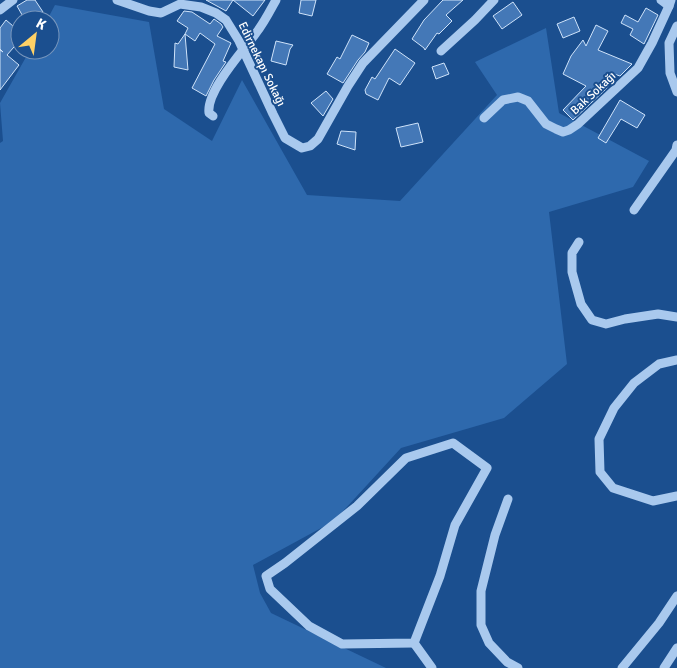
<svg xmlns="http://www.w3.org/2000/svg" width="677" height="668" font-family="Signika,sans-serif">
<rect width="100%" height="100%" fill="#1b4f8f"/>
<path fill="#2e69ad" d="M55 5 149 22 164 109 212 141 242 80 307 195 400 201 497 95 475 62 546 28 559 113 649 161 633 187 549 212 567 364 504 418 401 448 334 521 253 565 260 593 271 613 386 668H0V143L3 141 0 103 30 50H50V20H47Z"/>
<g fill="#4478b7" stroke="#cfe3fa">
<path d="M27 0H35L43 12 30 20H25L17 6Z"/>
<path d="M206 0H265L253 16 233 0 226 11Z"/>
<path d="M301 0H316L312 16 299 13Z"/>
<path d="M443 0H463L446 15 452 21 439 34 437 33 425 50 424 48 412 39 424 20Z"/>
<path d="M513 2 522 15 502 29 493 16Z"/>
<path d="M646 8 658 15 644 44 630 35 633 29 621 23 625 15 638 22Z"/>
<path d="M184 11 192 12 210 24 214 19 221 24 223 27 217 36 231 43 223 61 226 62 214 80 206 96 192 88 215 44 200 33 195 41 185 34 188 28 177 21Z"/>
<path d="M574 17 580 31 563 38 557 24Z"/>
<path d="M6 20 20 32V40L7 55 19 65 0 90V50L3 52 0 49V28Z"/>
<path d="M596 25 608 31 598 50 632 64 620 76 614 74 607 88 573 120 563 110 586 86 563 74 571 56 583 40 586 46Z"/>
<path d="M185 34 188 70 174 67 175 43 178 44Z"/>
<path d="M352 35 369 43 365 52 358 60 343 83 327 74 337 57 340 59Z"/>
<path d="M276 41 293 45 290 49 286 65 271 61Z"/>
<path d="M395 49 415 63 400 85 389 78 378 100 366 94 365 90 372 77 375 79Z"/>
<path d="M444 63 449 74 436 79 432 67Z"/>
<path d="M326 91 333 99 323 116 311 103Z"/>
<path d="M620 100 645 115 637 128 621 119 606 143 598 138Z"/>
<path d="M418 123 423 142 401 147 396 128Z"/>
<path d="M341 131 356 132 355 150 337 144Z"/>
</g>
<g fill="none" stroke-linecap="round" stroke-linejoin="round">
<g stroke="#a9c9ee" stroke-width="9">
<path d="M117 0 149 11 161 13 180 4 201 7 216 13 226 20 239 41 273 114 285 138 302 148 310 146 318 139 348 86 363 63 424 0"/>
<path d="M661 0 669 6 671 0"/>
<path d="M0 10 13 0"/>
<path d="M677 26 669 43 670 73 677 92"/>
<path d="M441 51 475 20 494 0"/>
<path d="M213 116 209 113C206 91 243 51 256 33 264 23 270 11 276 0"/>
<path d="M484 118 503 100 518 97 528 101 546 124 556 129 563 132 569 130 578 124 638 68 652 43 669 6"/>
<path d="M634 210 676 150 677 145"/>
<path d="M579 242 572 253V272L581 304 592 320 606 324 625 319 658 314 677 317"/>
<path d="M677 360 659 364 634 383 614 408 599 439 600 472 613 488 653 501 677 496"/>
<path d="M453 443 487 468 455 525 440 576 414 643 342 644 309 626 270 589 266 576 285 563 357 506 406 458Z"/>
<path d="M508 499 495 535 481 591V625L489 643 507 662 518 668"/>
<path d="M414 643 432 668"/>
<path d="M622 668 659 623 677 596"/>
<path d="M664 668 677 648"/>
</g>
</g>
<g text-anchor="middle" stroke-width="4" stroke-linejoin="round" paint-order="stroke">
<g font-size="12" fill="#fff" stroke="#1b4f8f">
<text transform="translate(262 64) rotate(64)" y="4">Edirnekapı Sokağı</text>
<text transform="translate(593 93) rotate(-43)" y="4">Bak Sokağı</text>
</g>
</g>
<g transform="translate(35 35) rotate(29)"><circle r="24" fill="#1b4f8f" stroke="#7695bc"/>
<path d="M0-4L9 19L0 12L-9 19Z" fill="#ffd166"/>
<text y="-8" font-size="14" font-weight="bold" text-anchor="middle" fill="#ffffff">K</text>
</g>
</svg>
